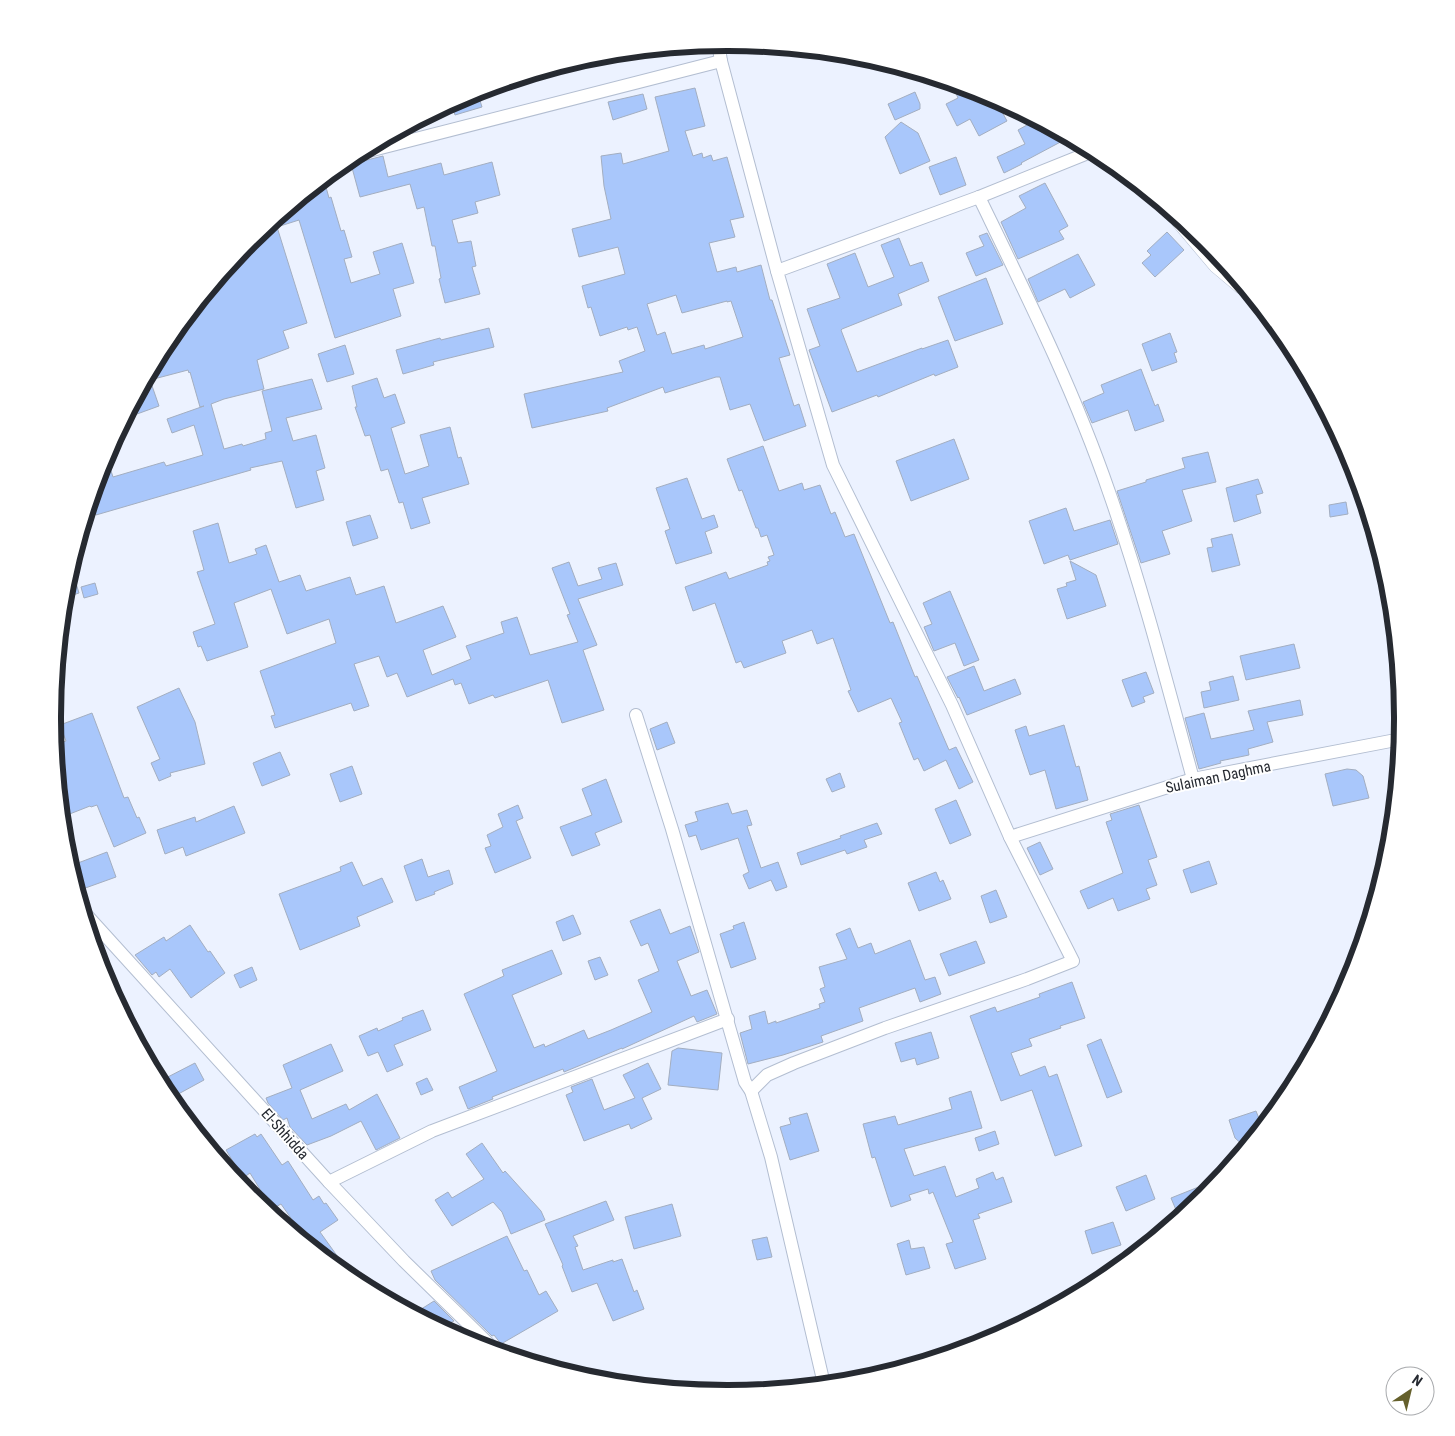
<svg xmlns="http://www.w3.org/2000/svg" width="1455" height="1436" font-family="'Roboto Condensed',sans-serif">
<rect width="100%" height="100%" fill="#ecf2ff"/>
<g fill="#a9c7fb" stroke="#a3aec0" fill-rule="evenodd">
<path d="M952 84 986 94 995 99 1007 121 979 136 970 119 957 126 946 104 958 98Z"/>
<path d="M695 88 705 126 685 131 693 156 702 153 703 158 711 155 713 161 727 157 744 217 730 220 735 237 709 243 717 272 736 267 737 272 761 265 770 300H772L790 355 779 358 794 406 799 404 806 426 764 441 750 404 730 410 720 377H716L665 393 663 387 607 408 608 411 532 428 524 394 623 372 619 361 645 351 637 327 628 330 627 327 600 336 591 307 588 308 582 286 625 274 618 247 579 257 572 229 611 219 604 186 601 156 621 153 623 164 669 151 655 97ZM676 295 682 313 727 301V302L731 301 743 337 705 349 704 345 672 354 665 332 657 335 647 304Z"/>
<path d="M477 91 482 107 455 115 451 103Z"/>
<path d="M915 92 920 104V109L895 120 888 104Z"/>
<path d="M643 94 647 109 613 120 608 102Z"/>
<path d="M1036 120 1068 138 1021 163 1022 164 1004 173 997 157 1025 144 1018 130Z"/>
<path d="M901 122 918 133 930 161 900 174 885 137Z"/>
<path d="M383 156 388 177 441 163 444 175 492 162 500 195 475 202 478 213 452 220 458 243 471 241 476 266 472 267 480 294 445 303 439 279 441 278 435 246H432L424 207 417 209 410 184 360 197 351 164Z"/>
<path d="M956 157 966 185 940 195 929 167Z"/>
<path d="M324 180 329 198 331 197 341 231 344 230 352 257 344 259 351 283 380 274 373 252 402 243 414 283 393 289 401 316 335 338 299 220 277 227 307 323 283 331 289 348 257 360 264 389 224 399 211 404 224 449 242 444 243 446 266 439 265 433 272 431 262 391 312 379 322 409 286 418 293 441 316 435 325 468 316 471 324 500 296 508 282 461 250 468 251 470 223 478 96 515 91 499 106 455 113 477 164 462 166 466 203 455 194 425 172 433 167 419 204 406 200 407 190 372 189 373 188 370 150 380 159 406 126 418 166 342 250 240Z"/>
<path d="M1045 183 1068 226 1059 231 1064 239 1018 259 1001 222 1026 208 1019 196Z"/>
<path d="M1167 232 1184 250 1155 277 1142 263 1151 255 1147 251Z"/>
<path d="M987 233 1003 265 976 276 966 253 984 246 979 236Z"/>
<path d="M899 238 910 266 922 262 929 281 898 294 902 305 842 329 841 330 857 372 922 348V349L948 340 958 367 935 376 934 374 878 397 877 395 832 412 809 350 820 346 807 309 840 298 827 264 855 253 868 287 894 277 881 245Z"/>
<path d="M1078 254 1095 285 1070 298 1065 289 1038 302 1028 279Z"/>
<path d="M986 278 1003 324 955 341 938 297Z"/>
<path d="M489 328 494 347 433 362 434 365 403 374 396 350 440 338 441 340Z"/>
<path d="M1170 333 1177 352 1174 353 1177 362 1152 371 1142 344Z"/>
<path d="M345 345 354 374 327 382 318 354Z"/>
<path d="M1141 369 1155 406 1158 404 1164 421 1135 431 1128 410 1092 423 1083 402 1104 393 1101 385Z"/>
<path d="M377 378 384 398 395 394 405 423 391 428 405 474 429 466 420 435 450 427 458 458 461 457 469 484 422 498 430 523 411 529 403 502 399 503 388 469 381 471 370 435 365 436 355 407H357L352 386Z"/>
<path d="M954 439 969 479 911 501 896 461Z"/>
<path d="M763 446 779 491 802 483 804 490 820 485 831 514 835 512 845 537 854 534 890 623 893 622 915 677 917 676 949 750 956 747 973 782 959 789 946 760 924 771 918 758 914 760 899 723 902 722 891 698 858 712 848 691 851 690 833 638 817 644 812 630 782 641 786 653 744 668 741 661 736 663 715 603 693 611 685 587 726 572 729 579 768 565 767 562 770 561 768 557 774 555 767 535 761 537 758 528H756L742 490 739 491 727 459Z"/>
<path d="M1208 452 1216 482 1182 490 1192 521 1162 531 1170 554 1141 563 1117 491 1146 482V480L1185 468 1182 458Z"/>
<path d="M687 478 702 519 714 515 718 527 705 532 712 553 676 564 665 531 670 529 656 488Z"/>
<path d="M1258 479 1263 493 1256 495 1261 513 1234 522 1226 488Z"/>
<path d="M1346 502 1348 514 1330 517 1329 505Z"/>
<path d="M1066 508 1074 531 1110 520 1118 544 1070 560 1068 555 1044 564 1029 521Z"/>
<path d="M370 515 378 538 353 546 346 522Z"/>
<path d="M218 523 229 563 257 554 255 549 266 545 279 582 300 575 306 591 350 577 356 595 384 586 396 623 443 606 456 637 423 650 432 675 471 659 466 646 504 633 501 622 517 617 530 655 578 642 567 615 570 614 552 568 569 562 578 586 602 579 598 568 616 563 623 585 578 599 597 645 583 650 604 710 562 723 548 680 495 698 493 695 469 704 461 683 455 685 453 679 407 697 397 673 387 677 379 656 354 664 369 706 354 711 351 703 275 728 271 716 275 715 260 671 336 643 329 619 287 634 271 589 234 603 248 647 207 661 201 646 198 647 193 632 215 624 197 572 204 570 193 531Z"/>
<path d="M1232 534 1240 565 1212 572 1207 548 1213 547 1211 539Z"/>
<path d="M1070 561 1096 575 1106 606 1067 619 1057 589 1067 586 1066 583 1076 580Z"/>
<path d="M71 567 79 593 64 598 65 586Z"/>
<path d="M95 583 98 594 84 598 81 587Z"/>
<path d="M950 591 979 660 964 666 955 643 934 651 924 627 932 624 923 603Z"/>
<path d="M1294 644 1300 668 1246 680 1240 656Z"/>
<path d="M974 666 984 691 1015 679 1021 694 967 715 959 697 958 698 947 677Z"/>
<path d="M1146 672 1154 693 1143 697 1145 702 1132 707 1122 680Z"/>
<path d="M1233 676 1239 700 1204 708 1201 692 1211 690 1209 682Z"/>
<path d="M179 688 195 722 205 764 170 773 171 776 159 781 151 763 160 759 137 707Z"/>
<path d="M1300 700 1303 715 1267 722 1273 742 1248 749 1249 755 1220 761 1221 763 1199 769 1185 718 1204 713 1211 739 1254 730 1248 711Z"/>
<path d="M92 713 124 798 128 797 137 818 139 817 146 833 114 847 97 805 91 807 90 806 62 817 55 745 66 741 60 725Z"/>
<path d="M667 722 675 743 657 750 650 729Z"/>
<path d="M1064 725 1076 767 1079 766 1088 800 1056 809 1045 770 1030 775 1015 730 1026 726 1029 736Z"/>
<path d="M280 752 290 775 262 786 253 763Z"/>
<path d="M352 766 362 794 340 802 330 774Z"/>
<path d="M1347 769 1356 770 1363 776 1369 798 1333 806 1325 774Z"/>
<path d="M840 773 845 787 832 792 826 779Z"/>
<path d="M606 779 622 822 595 833 600 845 572 856 560 827 592 815 582 789Z"/>
<path d="M956 800 971 835 950 844 935 809Z"/>
<path d="M728 803 732 814 747 810 752 825 747 826 761 868 778 862 787 887 776 891 771 880 749 889 743 875 749 872 738 838 701 850 696 835 689 837 685 825 698 821 695 812Z"/>
<path d="M518 805 523 818 516 821 531 858 495 873 485 848 491 846 487 835 503 827 498 814Z"/>
<path d="M1139 805 1157 857 1148 860 1157 885 1146 889 1150 899 1118 911 1113 898 1088 909 1080 891 1123 873 1106 822 1112 820 1110 814Z"/>
<path d="M234 806 245 833 186 856 183 847 165 854 157 830 195 817 196 822Z"/>
<path d="M877 823 882 834 864 840 867 847 847 854 845 850 801 865 797 853 841 838 840 836Z"/>
<path d="M1040 842 1053 869 1040 875 1027 848Z"/>
<path d="M107 852 116 877 77 891 70 866Z"/>
<path d="M422 859 428 877 449 870 453 884 434 892 435 894 416 901 404 866Z"/>
<path d="M1209 861 1217 884 1191 893 1183 870Z"/>
<path d="M352 862 363 886 382 878 393 902 357 917 360 926 300 950 279 894 341 871 340 867Z"/>
<path d="M936 872 940 882 943 880 951 899 919 911 908 883Z"/>
<path d="M996 890 1007 917 990 923 981 896Z"/>
<path d="M660 909 670 934 690 926 699 952 677 961 691 996 707 990 717 1014 697 1022 694 1016 622 1049V1048L564 1072 563 1069 492 1097 493 1099 468 1109 459 1087 497 1071 464 994 504 976 502 970 552 950 562 974 512 995 534 1048 544 1044 545 1047 584 1030 588 1039 611 1030 652 1012 638 980 659 971 648 943 641 946 630 921Z"/>
<path d="M573 915 581 934 563 941 556 922Z"/>
<path d="M744 922 756 959 731 968 720 934 734 929 733 926Z"/>
<path d="M190 925 208 952 210 951 225 973 191 998 170 969 159 977 156 972 152 975 135 955 164 937 166 941Z"/>
<path d="M850 928 858 948 871 943 875 954 910 940 925 980 935 977 941 994 920 1002 915 988 859 1008 863 1021 821 1036 823 1042 783 1055 748 1064 740 1033 752 1029 749 1016 765 1011 768 1024 776 1021V1023L820 1008 819 1004 825 1002 820 989 825 987 819 967 847 959 836 934Z"/>
<path d="M976 941 985 963 949 976 940 954Z"/>
<path d="M600 957 608 975 595 980 588 961Z"/>
<path d="M252 967 257 980 240 988 234 975Z"/>
<path d="M1072 982 1085 1018 1060 1026 1061 1028 1029 1039 1032 1046 1011 1053 1020 1076 1045 1066 1049 1077 1057 1074 1082 1146 1055 1156 1032 1090 1001 1101 970 1016 995 1007 997 1012 1040 997 1039 994Z"/>
<path d="M423 1010 431 1030 394 1045 403 1065 387 1072 378 1052 368 1056 359 1036 377 1028 378 1031 403 1020 402 1018Z"/>
<path d="M931 1032 939 1058 917 1065 915 1058 901 1062 895 1043Z"/>
<path d="M1101 1039 1122 1092 1107 1098 1087 1045Z"/>
<path d="M331 1044 343 1071 300 1090 312 1119 346 1104 349 1110 377 1094 400 1138 376 1150 361 1121 331 1136 307 1145 290 1127 287 1118 283 1120 268 1103 266 1098 292 1088 283 1065Z"/>
<path d="M678 1048 722 1053 718 1090 668 1085 672 1051Z"/>
<path d="M195 1063 204 1080 171 1098 162 1080Z"/>
<path d="M648 1063 661 1089 642 1098 652 1119 631 1129 629 1124 584 1141 566 1095 573 1092 571 1087 592 1079 604 1110 635 1098 623 1075Z"/>
<path d="M427 1078 433 1090 421 1095 416 1083Z"/>
<path d="M971 1091 982 1128 904 1149 914 1176 945 1166 956 1197 979 1188 976 1179 993 1172 996 1180 1003 1177 1012 1202 978 1214 980 1218 973 1220 986 1259 955 1269 946 1244 953 1242 933 1192 929 1194 928 1189 909 1195 911 1200 891 1207 875 1157 872 1158 863 1124 895 1116 898 1125 952 1109 949 1098Z"/>
<path d="M1256 1111 1262 1126 1245 1147 1235 1138 1229 1120Z"/>
<path d="M807 1113 819 1151 790 1160 780 1127 791 1124 789 1118Z"/>
<path d="M995 1131 999 1144 979 1151 975 1138Z"/>
<path d="M255 1134 257 1137 261 1134 282 1165 288 1161 313 1200 319 1196 324 1204 326 1203 338 1220 320 1232 348 1271 345 1274 309 1244 281 1204 272 1209 250 1173 243 1178 226 1150Z"/>
<path d="M482 1143 503 1173 505 1171 541 1211 545 1220 511 1234 502 1212 493 1202 452 1226 435 1200 448 1192 452 1198 484 1179 466 1154Z"/>
<path d="M1146 1175 1155 1199 1126 1211 1116 1187Z"/>
<path d="M1201 1186 1205 1196 1179 1217 1171 1198Z"/>
<path d="M606 1201 614 1220 573 1236 578 1246 575 1247 583 1270 613 1260V1262L622 1259 634 1292 637 1290 644 1309 613 1321 597 1283 572 1292 562 1266 563 1265 545 1224Z"/>
<path d="M672 1204 681 1236 634 1249 625 1217Z"/>
<path d="M1113 1222 1121 1245 1092 1254 1085 1231Z"/>
<path d="M507 1236 524 1271 527 1270 539 1295 546 1291 558 1311 501 1344 494 1335 492 1336 435 1280 431 1271Z"/>
<path d="M767 1237 772 1257 757 1260 752 1240Z"/>
<path d="M909 1240 911 1249 924 1247 930 1268 906 1275 897 1244Z"/>
<path d="M434 1301 454 1321 441 1327 415 1313Z"/>
</g>
<g fill="none" stroke-linecap="round" stroke-linejoin="round">
<defs>
<g id="street">
<path d="M718 43 721 61 777 271"/>
<path d="M357 154 721 61"/>
<path d="M979 197C1026 294 1074 390 1109 492 1142 586 1167 683 1193 779"/>
<path d="M636 715 672 829 745 1082 751 1091 771 1157 824 1384"/>
<path d="M1010 837 1193 779 1401 739"/>
<path d="M83 911 329 1182 404 1261 495 1350"/>
<path d="M751 1091 767 1075 794 1063 885 1028 1027 979 1073 961 1010 837 952 705 833 465 777 271 979 197 1093 151"/>
<path d="M329 1182 432 1131 728 1019"/>
</g>
<path id="secondary" d="M1180 220 1217 264 1242 285"/>
</defs>
<use href="#street" stroke="#b3bed1" stroke-width="14"/>
<use href="#secondary" stroke="#b3bed1" stroke-width="19"/>
<use href="#street" stroke="#fff" stroke-width="12"/>
<use href="#secondary" stroke="#fff" stroke-width="18"/>
</g>
<g text-anchor="middle" stroke-width="4" stroke-linejoin="round" paint-order="stroke">
<g font-size="15" fill="#262a31" stroke="#fff">
<text transform="translate(1218 777) rotate(-12)" y="5">Sulaiman Daghma</text>
<text transform="translate(285 1134) rotate(48)" y="5">El-Shhidda</text>
</g>
</g>
<path d="M0 0H1455V1436H0ZM727 51H728A666 666 0 0 1 1394 717V719A666 666 0 0 1 728 1385H727A666 666 0 0 1 61 719V717A666 666 0 0 1 727 51Z" fill="#fff" fill-rule="evenodd"/>
<path fill="none" stroke="#262a31" stroke-width="6" d="M727 51H728A666 666 0 0 1 1394 717V719A666 666 0 0 1 728 1385H727A666 666 0 0 1 61 719V717A666 666 0 0 1 727 51Z"/>
<g transform="translate(1410 1391) rotate(35)"><circle r="24" fill="#ffffff" stroke="#a8aaad"/>
<path d="M0-4L9 19L0 12L-9 19Z" fill="#65602c"/>
<text y="-8" font-size="14" font-weight="bold" text-anchor="middle" fill="#262a31">N</text>
</g>
</svg>
